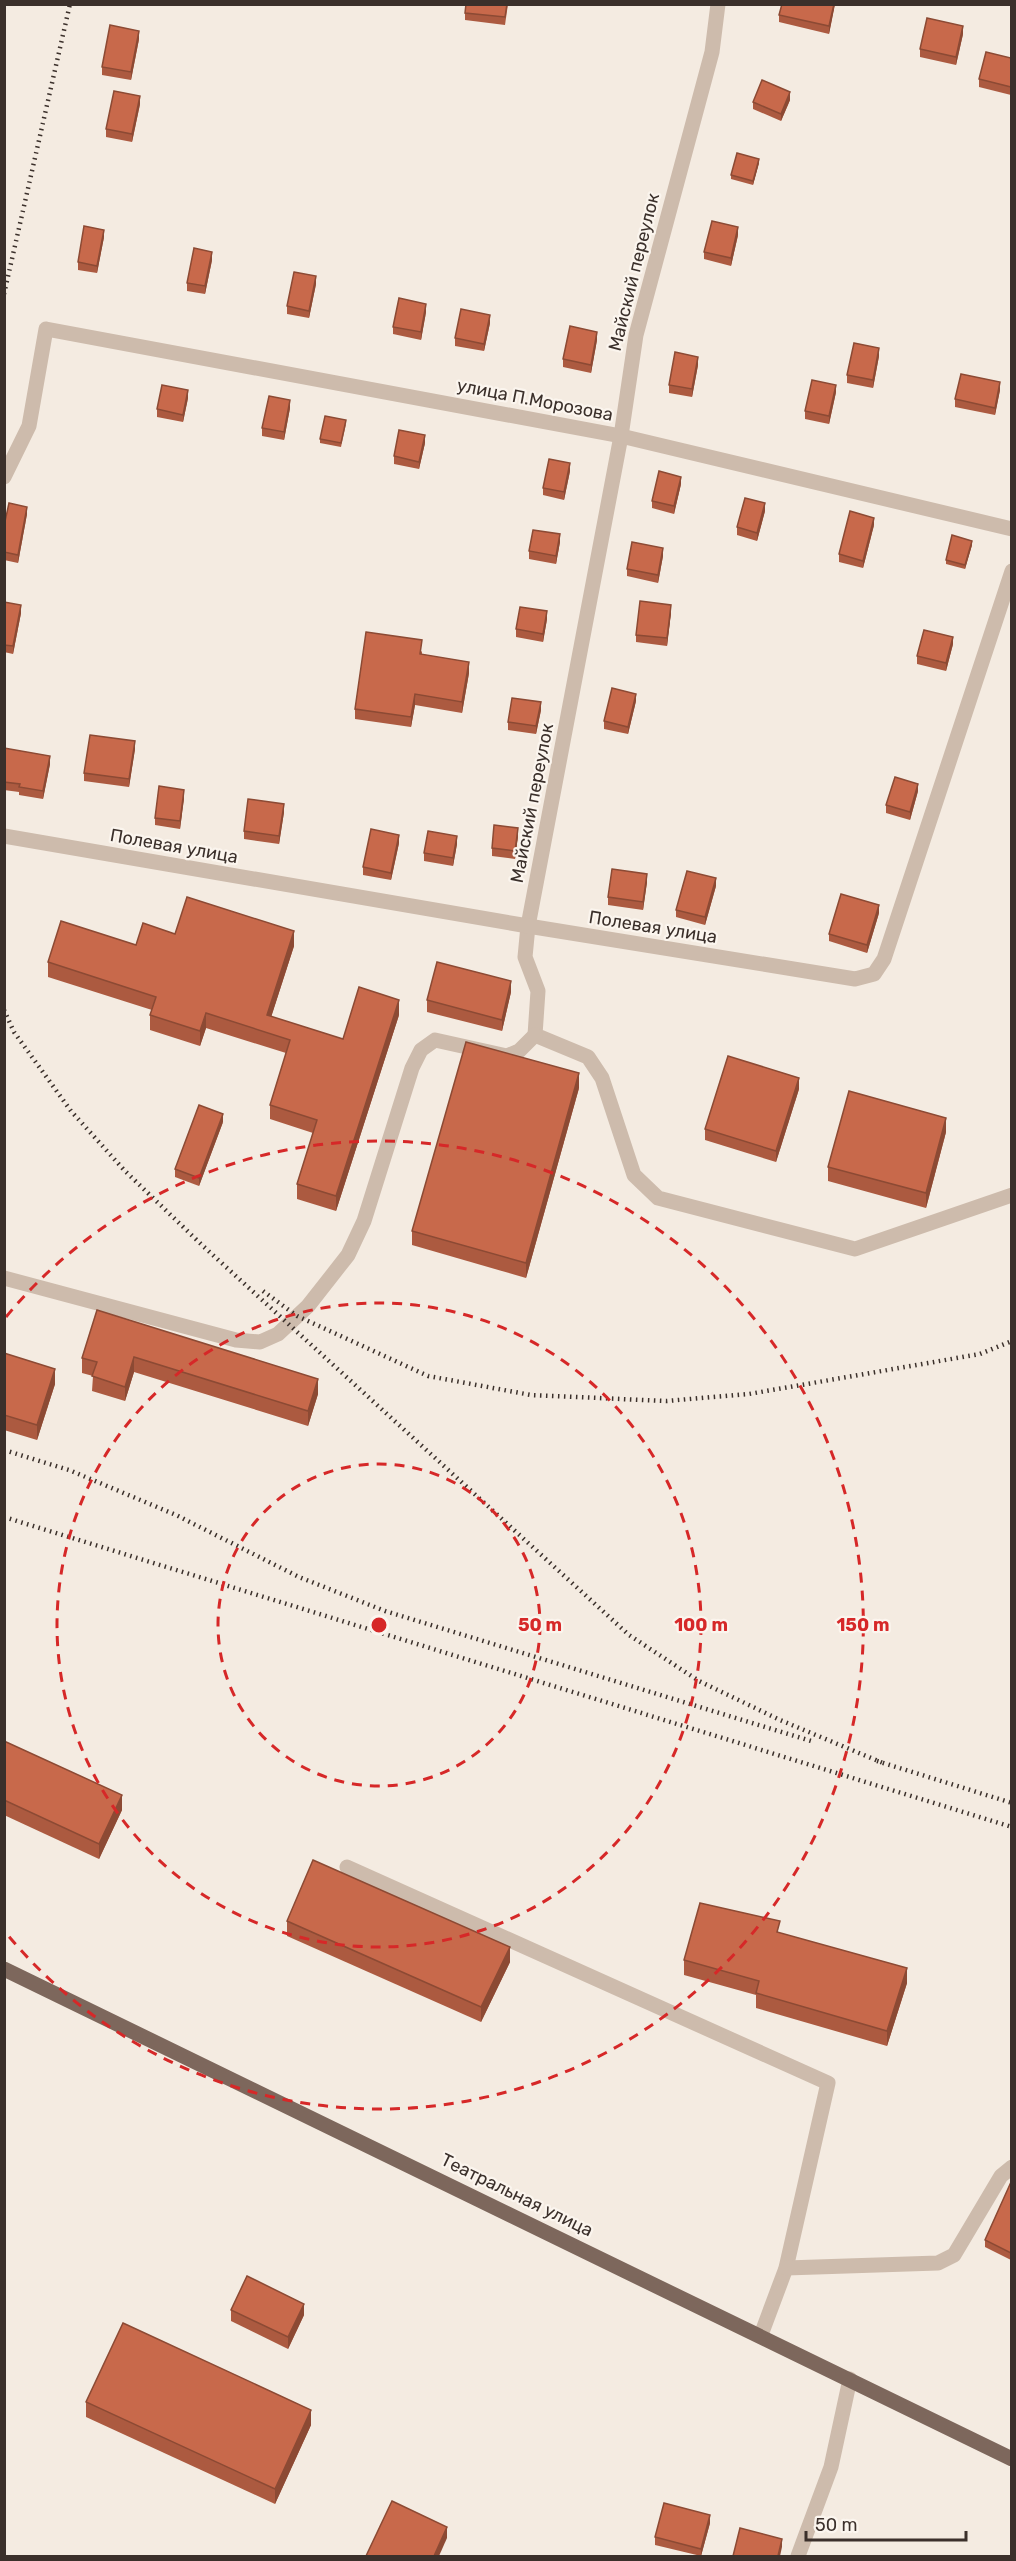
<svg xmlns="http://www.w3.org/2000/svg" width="1016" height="2561" font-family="Rubik,sans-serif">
<rect width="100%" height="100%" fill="#f4ebe1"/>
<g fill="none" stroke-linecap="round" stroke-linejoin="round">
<g stroke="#cdbbac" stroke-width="15">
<path d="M718 4 712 52 636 335 621 436 528 926 525 957 538 991 535 1035 588 1057 602 1078 634 1175 658 1198 855 1249 1012 1195"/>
<path d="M4 477 29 426 46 329 621 436 1012 529"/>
<path d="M4 836 528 926 855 979 874 974 884 959 1012 571"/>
<path d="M4 1278 236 1340 260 1342 278 1334 308 1306 348 1255 364 1221 412 1068 421 1050 435 1040 507 1056 519 1051 535 1035"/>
<path d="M347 1867 828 2083 786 2268 761 2335"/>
<path d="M786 2268 938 2263 954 2255 1001 2176 1012 2167"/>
<path d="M798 2556 831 2467 850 2379"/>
</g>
<path stroke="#7d675c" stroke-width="15" d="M4 1969 1012 2459"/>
<g stroke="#3b302b" stroke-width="4.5" stroke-dasharray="1.5 4.5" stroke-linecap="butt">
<path d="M4 294 70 4"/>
<path d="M4 1010 14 1032 71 1111 125 1171 203 1246 629 1635 699 1681 780 1720 883 1763"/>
<path d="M263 1291 297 1316 428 1376 531 1395 666 1401 749 1394 980 1354 1012 1341"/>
<path d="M4 1450 69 1470 176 1515 299 1577 385 1611 811 1741"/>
<path d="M4 1517 1012 1827"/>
<path d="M877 1761 1012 1803"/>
</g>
</g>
<g fill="#ac5a40">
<path d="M508 4 505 25 465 20V13Z"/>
<path d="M782 4H835L829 34 779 22V15Z"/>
<path d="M963 34 956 65 920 57V49Z"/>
<path d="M139 39 131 80 102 75V67Z"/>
<path d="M1011 58V95L979 87V79Z"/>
<path d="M790 100 781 121 753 109V102Z"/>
<path d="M140 104 132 142 106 137V129Z"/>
<path d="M759 163 753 185 731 179V175Z"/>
<path d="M738 235 731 266 704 259V252Z"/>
<path d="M104 237 97 273 78 270V262Z"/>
<path d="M212 260 205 294 187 291V283Z"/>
<path d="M316 284 309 318 287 314V306Z"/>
<path d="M426 312 421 340 393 334V327Z"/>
<path d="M490 323 484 351 455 346V338Z"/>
<path d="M597 340 591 373 563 367V359Z"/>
<path d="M879 356 873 388 847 383V375Z"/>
<path d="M698 365 692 397 669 393V385Z"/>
<path d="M1000 390 995 415 955 407V399Z"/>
<path d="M836 392 829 424 805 419V411Z"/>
<path d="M188 398 183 422 157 417V409Z"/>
<path d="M290 408 284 440 262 436V428Z"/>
<path d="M346 424 341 447 320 443V439Z"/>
<path d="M425 443 419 469 394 464V456Z"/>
<path d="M570 471 564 500 543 495V488Z"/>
<path d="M681 484 674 514 652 508V501Z"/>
<path d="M765 511 757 541 737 535V527Z"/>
<path d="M27 514 18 563 4 560V526Z"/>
<path d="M874 525 863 568 839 562V554Z"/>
<path d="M560 542 556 564 529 559V551Z"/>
<path d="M972 545 965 569 946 564V560Z"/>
<path d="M663 556 658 583 627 576V569Z"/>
<path d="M4 602 21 613 13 654 4 652Z"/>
<path d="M671 613 667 646 636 642V635Z"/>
<path d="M547 619 543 642 516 637V629Z"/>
<path d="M953 644 946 671 917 664V656Z"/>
<path d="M422 651V654L469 673 462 713 415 705 411 727 355 719V709Z"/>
<path d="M636 701 628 734 604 729V721Z"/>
<path d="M541 710 536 734 508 730V722Z"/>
<path d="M4 748 50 764 43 799 19 795V792L4 790Z"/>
<path d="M135 749 129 787 84 781V773Z"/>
<path d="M918 791 910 820 886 813V805Z"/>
<path d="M184 798 180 829 155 825V818Z"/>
<path d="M284 812 279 844 244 839V831Z"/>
<path d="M518 836 515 859 492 856V848Z"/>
<path d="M399 843 391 880 363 875V867Z"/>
<path d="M457 844 453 866 424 861V853Z"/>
<path d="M647 882 643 910 608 905V897Z"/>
<path d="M716 886 705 925 676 917V910Z"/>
<path d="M879 913 867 953 829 941V934Z"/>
<path d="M175 934 294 946 271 1017 343 1039 399 1015 336 1211 297 1199V1184L313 1133 270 1119V1105L286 1053 206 1028 200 1046 150 1030V1015L152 1010 48 977V962L136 945Z"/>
<path d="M511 992 502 1031 427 1012V1000Z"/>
<path d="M579 1088 526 1278 412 1245V1231Z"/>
<path d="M799 1089 776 1162 705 1140V1129Z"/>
<path d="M223 1122 199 1186 175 1177V1169Z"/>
<path d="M946 1132 926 1208 828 1181V1167Z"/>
<path d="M97 1310 318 1394 308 1426 134 1372 125 1401 92 1391 93 1376 82 1373V1358Z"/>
<path d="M4 1353 55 1384 37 1440 4 1430Z"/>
<path d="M4 1741 122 1810 99 1859 4 1815Z"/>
<path d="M287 1921 510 1962 481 2022 287 1936Z"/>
<path d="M780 1933 907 1983 887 2046 756 2008V1995L684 1975V1960Z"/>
<path d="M1011 2182V2260L985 2247V2240Z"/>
<path d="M231 2310 304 2315 288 2349 231 2321Z"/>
<path d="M86 2402 311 2425 275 2504 86 2417Z"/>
<path d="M710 2523 701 2556 655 2545V2537Z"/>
</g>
<g fill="#8c4a34">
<path d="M834 4H835L829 34V26Z"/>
<path d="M963 26V34L956 65V57Z"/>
<path d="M139 31V39L131 80V72Z"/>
<path d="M790 92V100L781 121V114Z"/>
<path d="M140 96V104L132 142V134Z"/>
<path d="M759 159V163L753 185V181Z"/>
<path d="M738 227V235L731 266V258Z"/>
<path d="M104 230V237L97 273V266Z"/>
<path d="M212 252V260L205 294V286Z"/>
<path d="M316 276V284L309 318V311Z"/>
<path d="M426 304V312L421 340V332Z"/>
<path d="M490 315V323L484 351V344Z"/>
<path d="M597 332V340L591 373V365Z"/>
<path d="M879 348V356L873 388V380Z"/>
<path d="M698 357V365L692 397V389Z"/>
<path d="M1000 382V390L995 415V408Z"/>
<path d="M836 385V392L829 424V416Z"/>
<path d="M188 390V398L183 422V415Z"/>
<path d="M290 400V408L284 440V432Z"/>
<path d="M425 435V443L419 469V462Z"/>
<path d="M570 463V471L564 500V492Z"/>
<path d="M681 477V484L674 514V506Z"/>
<path d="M765 503V511L757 541V533Z"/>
<path d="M27 507V514L18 563V555Z"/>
<path d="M874 518V525L863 568V561Z"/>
<path d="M560 534V542L556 564V556Z"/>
<path d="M972 541V545L965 569V565Z"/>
<path d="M663 548V556L658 583V575Z"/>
<path d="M21 605V613L13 654V646Z"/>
<path d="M671 605V613L667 646V638Z"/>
<path d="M547 611V619L543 642V634Z"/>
<path d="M953 637V644L946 671V663Z"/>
<path d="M469 662V673L462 713V702Z"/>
<path d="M415 694V705L411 727V717Z"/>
<path d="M636 694V701L628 734V727Z"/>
<path d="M541 702V710L536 734V726Z"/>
<path d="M135 741V749L129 787V779Z"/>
<path d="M50 756V764L43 799V791Z"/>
<path d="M918 784V791L910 820V812Z"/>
<path d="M184 790V798L180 829V821Z"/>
<path d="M284 804V812L279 844V836Z"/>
<path d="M518 828V836L515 859V851Z"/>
<path d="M399 835V843L391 880V873Z"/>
<path d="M457 836V844L453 866V858Z"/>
<path d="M647 874V882L643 910V902Z"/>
<path d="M716 878V886L705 925V917Z"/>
<path d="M879 905V913L867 953V945Z"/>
<path d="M294 931V946L267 1030V1015Z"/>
<path d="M511 981V992L502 1031V1020Z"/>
<path d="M399 1000V1015L336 1211V1196Z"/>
<path d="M206 1013V1028L200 1046V1031Z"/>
<path d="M579 1073V1088L526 1278V1263Z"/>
<path d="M799 1078V1089L776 1162V1151Z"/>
<path d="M223 1114V1122L199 1186V1178Z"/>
<path d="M946 1118V1132L926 1208V1193Z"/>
<path d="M134 1357V1372L125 1401V1387Z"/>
<path d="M55 1369V1384L37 1440V1425Z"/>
<path d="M318 1379V1394L308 1426V1411Z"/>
<path d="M122 1795V1810L99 1859V1844Z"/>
<path d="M510 1947V1962L481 2022V2007Z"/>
<path d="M907 1968V1983L887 2046V2031Z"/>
<path d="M304 2304V2315L288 2349V2337Z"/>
<path d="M311 2410V2425L275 2504V2489Z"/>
<path d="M710 2515V2523L701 2556V2549Z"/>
<path d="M447 2527V2538L439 2556H434Z"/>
<path d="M782 2539V2547L780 2556H778Z"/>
</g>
<g fill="#c8694b" stroke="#8c4a34" stroke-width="1.5">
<path d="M466 4H507L505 17 465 13Z"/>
<path d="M782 4H834L829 26 779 15Z"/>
<path d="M927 18 963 26 956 57 920 49Z"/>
<path d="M110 25 139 31 131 72 102 67Z"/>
<path d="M986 52 1011 58V87L979 79Z"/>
<path d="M762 80 790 92 781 114 753 102Z"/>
<path d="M114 91 140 96 132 134 106 129Z"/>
<path d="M737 153 759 159 753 181 731 175Z"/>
<path d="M712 221 738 227 731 258 704 252Z"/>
<path d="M84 226 104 230 97 266 78 262Z"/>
<path d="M194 248 212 252 205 286 187 283Z"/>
<path d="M294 272 316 276 309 311 287 306Z"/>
<path d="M399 298 426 304 421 332 393 327Z"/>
<path d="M461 309 490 315 484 344 455 338Z"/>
<path d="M570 326 597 332 591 365 563 359Z"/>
<path d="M854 343 879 348 873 380 847 375Z"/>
<path d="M675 352 698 357 692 389 669 385Z"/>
<path d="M961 374 1000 382 995 408 955 399Z"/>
<path d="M812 380 836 385 829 416 805 411Z"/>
<path d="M162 385 188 390 183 415 157 409Z"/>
<path d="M269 396 290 400 284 432 262 428Z"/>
<path d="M325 416 346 420 341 443 320 439Z"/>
<path d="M399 430 425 435 419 462 394 456Z"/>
<path d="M549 459 570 463 564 492 543 488Z"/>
<path d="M659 471 681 477 674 506 652 501Z"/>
<path d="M745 498 765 503 757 533 737 527Z"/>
<path d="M9 503 27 507 18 555 4 552V526Z"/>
<path d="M850 511 874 518 863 561 839 554Z"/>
<path d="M533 530 560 534 556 556 529 551Z"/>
<path d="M952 535 972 541 965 565 946 560Z"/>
<path d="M632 542 663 548 658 575 627 569Z"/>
<path d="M640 601 671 605 667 638 636 635Z"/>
<path d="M4 602 21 605 13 646 4 645Z"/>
<path d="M520 607 547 611 543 634 516 629Z"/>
<path d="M924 630 953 637 946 663 917 656Z"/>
<path d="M366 632 422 640 420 654 469 662 462 702 415 694 411 717 355 709Z"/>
<path d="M612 688 636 694 628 727 604 721Z"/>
<path d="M512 698 541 702 536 726 508 722Z"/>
<path d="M90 735 135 741 129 779 84 773Z"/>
<path d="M4 748 50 756 43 791 19 787 20 784 4 782Z"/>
<path d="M895 777 918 784 910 812 886 805Z"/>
<path d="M159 786 184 790 180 821 155 818Z"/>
<path d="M248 799 284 804 279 836 244 831Z"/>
<path d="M494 825 518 828 515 851 492 848Z"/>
<path d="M371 829 399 835 391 873 363 867Z"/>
<path d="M428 831 457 836 453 858 424 853Z"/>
<path d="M612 869 647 874 643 902 608 897Z"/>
<path d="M687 871 716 878 705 917 676 910Z"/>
<path d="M841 894 879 905 867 945 829 934Z"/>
<path d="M187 897 294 931 267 1015 343 1039 359 987 399 1000 336 1196 297 1184 317 1120 270 1105 290 1040 206 1013 200 1031 150 1015 156 997 48 962 61 921 136 945 143 923 175 934Z"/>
<path d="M437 962 511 981 502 1020 427 1000Z"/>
<path d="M466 1042 579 1073 526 1263 412 1231Z"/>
<path d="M728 1056 799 1078 776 1151 705 1129Z"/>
<path d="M849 1091 946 1118 926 1193 828 1167Z"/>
<path d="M199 1105 223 1114 199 1178 175 1169Z"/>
<path d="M97 1310 318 1379 308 1411 134 1357 125 1387 92 1376 97 1362 82 1358Z"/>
<path d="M4 1353 55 1369 37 1425 4 1415Z"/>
<path d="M4 1741 122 1795 99 1844 4 1800Z"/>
<path d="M313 1860 510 1947 481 2007 287 1921Z"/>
<path d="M700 1903 780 1921 777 1932 907 1968 887 2031 756 1993 759 1981 684 1960Z"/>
<path d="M1011 2182V2253L985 2240Z"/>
<path d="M247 2276 304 2304 288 2337 231 2310Z"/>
<path d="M123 2323 311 2410 275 2489 86 2402Z"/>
<path d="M392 2501 447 2527 434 2556H366Z"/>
<path d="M664 2503 710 2515 701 2549 655 2537Z"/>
<path d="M740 2528 782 2539 778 2556H733Z"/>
</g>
<g fill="none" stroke="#d62828" stroke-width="3" stroke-dasharray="10 8">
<circle cx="379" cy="1625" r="161"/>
<circle cx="379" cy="1625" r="322"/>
<path d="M6 1317A484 484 0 1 1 6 1933"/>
</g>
<g text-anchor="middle" stroke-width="4.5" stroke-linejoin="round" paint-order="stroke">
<g font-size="18" fill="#3b302b" stroke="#fbf5ee">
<text transform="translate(634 272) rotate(-76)" y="6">Майский переулок</text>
<text transform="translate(535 400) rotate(11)" y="6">улица П.Морозова</text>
<text transform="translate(532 803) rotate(-79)" y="6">Майский переулок</text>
<text transform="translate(174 846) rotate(10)" y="6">Полевая улица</text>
<text transform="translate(653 927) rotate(9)" y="6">Полевая улица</text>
<text transform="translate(517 2195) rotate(26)" y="6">Театральная улица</text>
</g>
</g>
<circle cx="379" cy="1625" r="9" fill="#d62828" stroke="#fbf5ee" stroke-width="3"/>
<g font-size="18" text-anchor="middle" font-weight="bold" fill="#d62828" stroke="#fbf5ee" stroke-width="4.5" stroke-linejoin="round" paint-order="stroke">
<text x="540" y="1631">50 m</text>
<text x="701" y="1631">100 m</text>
<text x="863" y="1631">150 m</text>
</g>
<rect width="1016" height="2561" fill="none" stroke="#3b302b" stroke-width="12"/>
<path d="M806 2531v9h160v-9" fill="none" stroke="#3b302b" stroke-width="3"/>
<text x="815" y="2531" font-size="18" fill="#3b302b" stroke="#fbf5ee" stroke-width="4.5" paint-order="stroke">50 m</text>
</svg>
